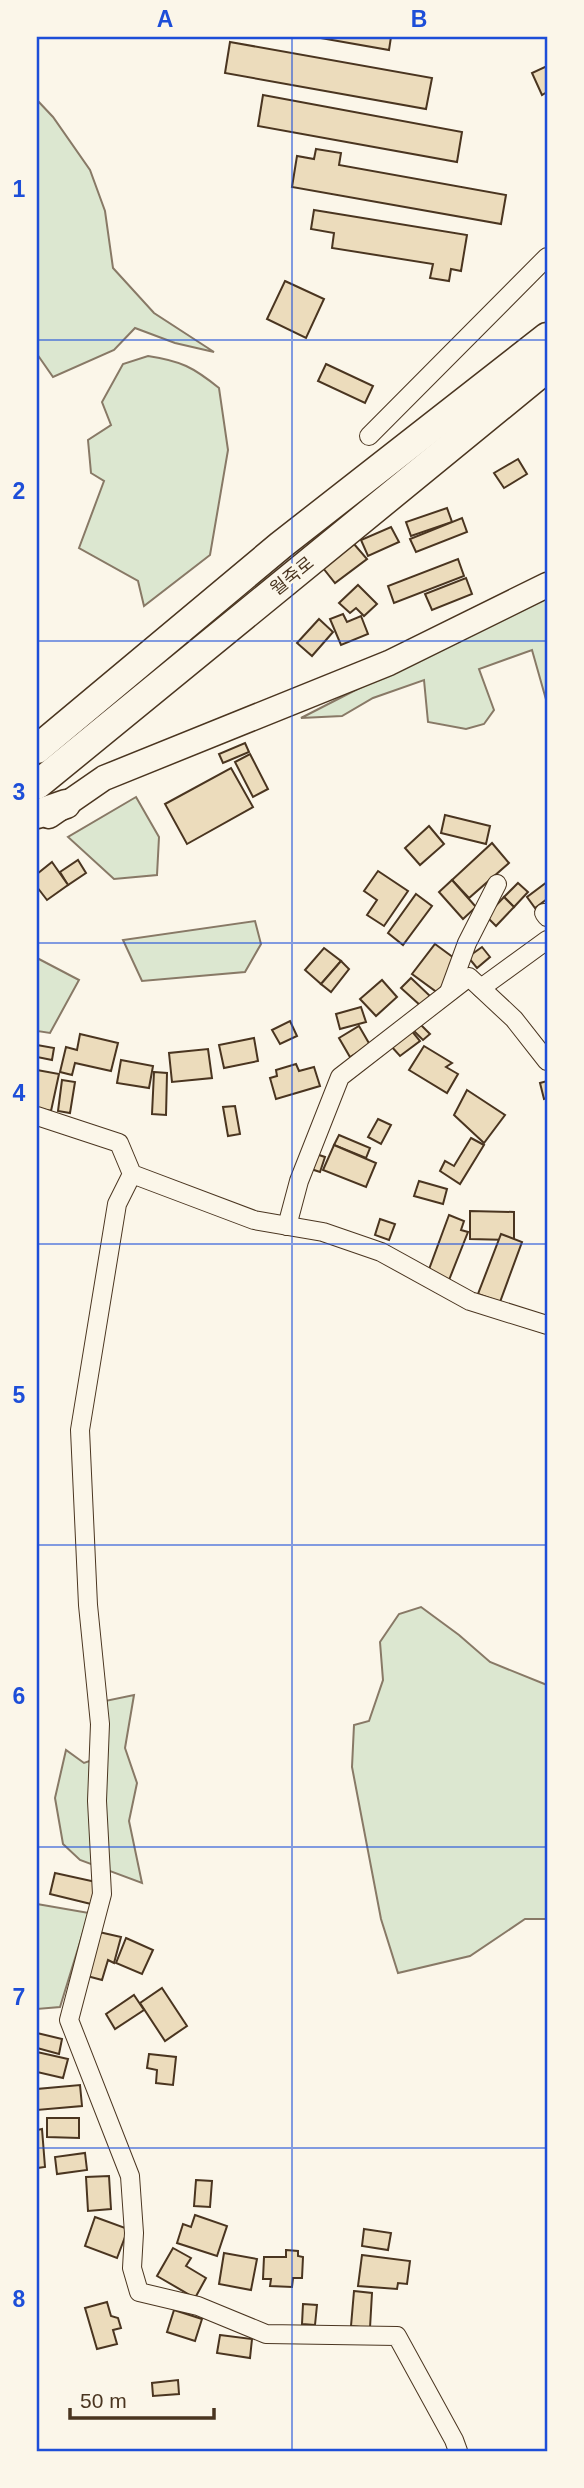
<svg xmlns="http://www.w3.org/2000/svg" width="584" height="2488" font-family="Arial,'Noto Sans KR',sans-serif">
<rect width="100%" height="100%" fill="#fbf6e9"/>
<g fill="#dce7d0" stroke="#887966" stroke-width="2">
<path d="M37 100 53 117 90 170 105 211 113 268 154 313 214 352 175 343 135 328 114 350 53 377 37 354Z"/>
<path d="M148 356C181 361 193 367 219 388L228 450 210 555 144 606 138 581 79 548 104 481 91 473 88 440 111 425 102 402 123 364Z"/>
<path d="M547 594V703L532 650 479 669 494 710 484 724 466 729 428 722 424 680 373 698 342 716 301 718 453 640Z"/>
<path d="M136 797 159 837 157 875 114 879 68 837Z"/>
<path d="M255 921 261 944 245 972 142 981 123 940Z"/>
<path d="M37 958 79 980 50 1033 37 1031Z"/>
<path d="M421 1607 459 1635 490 1662 547 1685V1919H525L470 1956 398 1973 381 1919 352 1767 354 1725 369 1721 383 1680 380 1642 399 1614Z"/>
<path d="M134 1695 125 1748 137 1783 129 1821 142 1883 80 1860 63 1844 55 1798 66 1750 84 1763 104 1756 105 1701Z"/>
<path d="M37 1904 89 1913 60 2007 37 2009Z"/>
</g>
<g fill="#ecdcbc" stroke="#4a3520" stroke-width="2">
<path d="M315 37H391L389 50Z"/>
<path d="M230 42 432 78 426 109 225 73Z"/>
<path d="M547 66V92L542 95 532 73Z"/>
<path d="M263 95 462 132 457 162 258 126Z"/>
<path d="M316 149 341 153 339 165 506 195 501 224 292 187 297 156 314 159Z"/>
<path d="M314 210 467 235 461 271 451 269 449 281 430 278 433 264 332 248 334 233 311 229Z"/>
<path d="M285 281 324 299 306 338 267 319Z"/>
<path d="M326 364 373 386 365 403 318 381Z"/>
<path d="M518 459 527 474 504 488 494 473Z"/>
<path d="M447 508 452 522 411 536 406 522Z"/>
<path d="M462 518 467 532 416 552 410 539Z"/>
<path d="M391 527 399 542 368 556 361 540Z"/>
<path d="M354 544 367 559 335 583 323 568Z"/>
<path d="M458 559 464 576 394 603 388 586Z"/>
<path d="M466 578 472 594 432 610 425 594Z"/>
<path d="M358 585 377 604 364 616 356 608 350 613 339 603Z"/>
<path d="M343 614 347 622 361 616 368 634 341 645 330 619Z"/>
<path d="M319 619 333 632 312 656 297 643Z"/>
<path d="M245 743 249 752 223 763 219 754Z"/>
<path d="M250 754 268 789 253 797 235 762Z"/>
<path d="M231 768 253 807 187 844 165 804Z"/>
<path d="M445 815 490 826 486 844 441 833Z"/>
<path d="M429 826 444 844 420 865 405 848Z"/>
<path d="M492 843 509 863 469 898 452 880Z"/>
<path d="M78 860 86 873 68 885 60 872Z"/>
<path d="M52 862 68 885 47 900 37 887V874Z"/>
<path d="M378 871 408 891 384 926 367 915 377 900 364 891Z"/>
<path d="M452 880 476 907 463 919 439 892Z"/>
<path d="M547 882V899L535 908 527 897Z"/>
<path d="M518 883 528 892 514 907 504 897Z"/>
<path d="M416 894 432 906 403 945 388 933Z"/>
<path d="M504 897 514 907 496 926 486 916Z"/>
<path d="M435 944 454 958 450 964 457 968 438 993 412 974Z"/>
<path d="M482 947 490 957 477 968 468 957Z"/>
<path d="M324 948 341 961 321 984 305 970Z"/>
<path d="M341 961 349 969 331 992 321 984Z"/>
<path d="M411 978 430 996 421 1006 401 988Z"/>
<path d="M382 980 397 997 376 1016 360 999Z"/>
<path d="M361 1007 366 1022 340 1029 336 1014Z"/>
<path d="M290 1021 297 1036 280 1044 272 1030Z"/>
<path d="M420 1024 430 1034 423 1040 413 1030Z"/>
<path d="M359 1026 370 1045 350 1057 339 1038Z"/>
<path d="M411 1030 420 1041 400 1056 391 1046Z"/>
<path d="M80 1034 118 1043 111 1071 75 1063 72 1075 60 1072 66 1047 77 1050Z"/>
<path d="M254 1038 258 1061 224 1068 219 1045Z"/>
<path d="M37 1045 54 1048 52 1060 37 1057Z"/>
<path d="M424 1046 452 1063 446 1067 458 1074 447 1093 409 1070Z"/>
<path d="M208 1049 212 1078 172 1082 169 1053Z"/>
<path d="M121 1060 153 1066 149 1088 117 1083Z"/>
<path d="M296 1064 299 1071 314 1067 320 1086 276 1099 270 1078 277 1076 276 1070Z"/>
<path d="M37 1070 59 1074 51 1111 37 1108Z"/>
<path d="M154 1072 167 1073 166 1115 152 1114Z"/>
<path d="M62 1080 75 1082 70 1113 58 1111Z"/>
<path d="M547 1081V1098L544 1099 540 1083Z"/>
<path d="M467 1090 505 1115 484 1143 454 1115Z"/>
<path d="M235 1106 240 1134 228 1136 223 1107Z"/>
<path d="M378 1119 391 1125 381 1144 368 1137Z"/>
<path d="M339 1135 370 1148 366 1158 334 1145Z"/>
<path d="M471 1138 484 1145 460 1184 440 1171 445 1161 454 1166Z"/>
<path d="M334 1145 376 1163 366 1187 323 1170Z"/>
<path d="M316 1154 325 1157 320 1172 311 1169Z"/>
<path d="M419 1181 447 1189 443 1204 414 1196Z"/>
<path d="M470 1211 514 1212V1240L470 1239Z"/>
<path d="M449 1215 464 1221 461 1230 468 1232 449 1280 428 1272Z"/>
<path d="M380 1219 395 1224 389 1240 375 1235Z"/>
<path d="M501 1234 522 1242 500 1302 478 1294Z"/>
<path d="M55 1873 96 1882 91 1904 50 1894Z"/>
<path d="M99 1932 121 1937 114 1963 108 1960 102 1980 87 1976Z"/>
<path d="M126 1938 153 1950 142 1974 116 1963Z"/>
<path d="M162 1988 187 2026 165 2041 140 2003Z"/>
<path d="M134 1995 144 2010 115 2029 106 2014Z"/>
<path d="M37 2033 62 2039 59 2054 37 2048Z"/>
<path d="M37 2052 68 2059 63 2078 37 2072Z"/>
<path d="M149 2054 176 2057 173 2085 156 2083 157 2070 147 2068Z"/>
<path d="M80 2085 82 2106 37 2110V2089Z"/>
<path d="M47 2118H79V2138L47 2137Z"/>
<path d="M42 2129 45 2167 37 2168V2130Z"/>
<path d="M85 2153 87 2170 57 2174 55 2157Z"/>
<path d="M109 2176 111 2209 88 2211 86 2177Z"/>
<path d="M196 2180 212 2181 210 2207 194 2206Z"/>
<path d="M195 2215 227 2226 217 2256 177 2243 183 2224 191 2227Z"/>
<path d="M95 2217 128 2229 117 2258 85 2246Z"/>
<path d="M364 2229 391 2233 388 2250 362 2246Z"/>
<path d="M173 2248 191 2258 186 2266 206 2278 195 2298 157 2276Z"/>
<path d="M286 2250 298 2251V2256L303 2257 302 2278H293L292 2287 270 2286 271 2279H263L264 2257H286Z"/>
<path d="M224 2253 257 2259 251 2290 219 2284Z"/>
<path d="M362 2255 410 2261 407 2284 398 2283 397 2289 358 2286Z"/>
<path d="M354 2291 372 2293 370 2328 351 2326Z"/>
<path d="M107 2302 111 2316 118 2318 121 2328 113 2330 117 2344 97 2349 85 2308Z"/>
<path d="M303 2304 317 2305 315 2325 302 2324Z"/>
<path d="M174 2310 202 2319 195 2341 167 2332Z"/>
<path d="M220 2335 252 2339 250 2358 217 2353Z"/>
<path d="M178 2380 179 2394 153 2396 152 2383Z"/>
</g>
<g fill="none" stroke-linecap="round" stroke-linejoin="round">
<defs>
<g id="street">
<path d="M369 436 547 257"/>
<path d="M544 913 547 917"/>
<path d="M481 988 547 940"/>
<path d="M449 992 467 943 497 884"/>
<path d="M37 1116 119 1143 132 1174 254 1220 323 1232 381 1252 470 1301 547 1325"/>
<path d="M132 1174 117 1204 80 1430 88 1605 100 1724 97 1801 102 1894 69 2020 130 2176 134 2233 132 2268 139 2292 198 2306 266 2334 397 2336 454 2440 458 2451"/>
<path d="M287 1226 299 1181 340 1077 469 977 514 1019 547 1061"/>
</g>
<path id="secondary" d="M49 816 104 778 389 663 547 585"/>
<g id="primary">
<path d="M37 749 281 545 547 337"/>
<path d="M37 785 547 368"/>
<path d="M37 814 66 804"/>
</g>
</defs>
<use href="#street" stroke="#4a3520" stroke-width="20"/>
<use href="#secondary" stroke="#4a3520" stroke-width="27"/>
<use href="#primary" stroke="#4a3520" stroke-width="31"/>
<use href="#street" stroke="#fbf6e9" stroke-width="18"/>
<use href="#secondary" stroke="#fbf6e9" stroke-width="24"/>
<use href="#primary" stroke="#fbf6e9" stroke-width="28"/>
</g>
<path fill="none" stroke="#1d4ed8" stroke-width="2" stroke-opacity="0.55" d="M292 37V2451M37 340H547M37 641H547M37 943H547M37 1244H547M37 1545H547M37 1847H547M37 2148H547"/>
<g text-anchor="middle" stroke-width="5" stroke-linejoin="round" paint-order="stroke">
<g font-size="18" fill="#4a3520" stroke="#fbf6e9">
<text transform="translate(292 576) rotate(-39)" y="6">월죽로</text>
</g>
</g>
<rect width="584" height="2488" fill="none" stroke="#fbf6e9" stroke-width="77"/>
<path d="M70 2408v10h144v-10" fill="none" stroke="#4a3520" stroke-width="3.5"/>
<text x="80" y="2408" font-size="21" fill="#4a3520" stroke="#fbf6e9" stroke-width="5" paint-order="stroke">50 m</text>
<rect x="38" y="38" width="508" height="2412" fill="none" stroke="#1d4ed8" stroke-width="2.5"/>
<g font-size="23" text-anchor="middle" font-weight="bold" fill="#1d4ed8">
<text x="165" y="27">A</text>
<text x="419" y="27">B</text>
<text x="19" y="197">1</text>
<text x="19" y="499">2</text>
<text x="19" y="800">3</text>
<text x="19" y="1101">4</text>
<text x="19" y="1403">5</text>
<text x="19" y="1704">6</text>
<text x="19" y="2005">7</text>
<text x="19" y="2307">8</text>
</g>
</svg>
